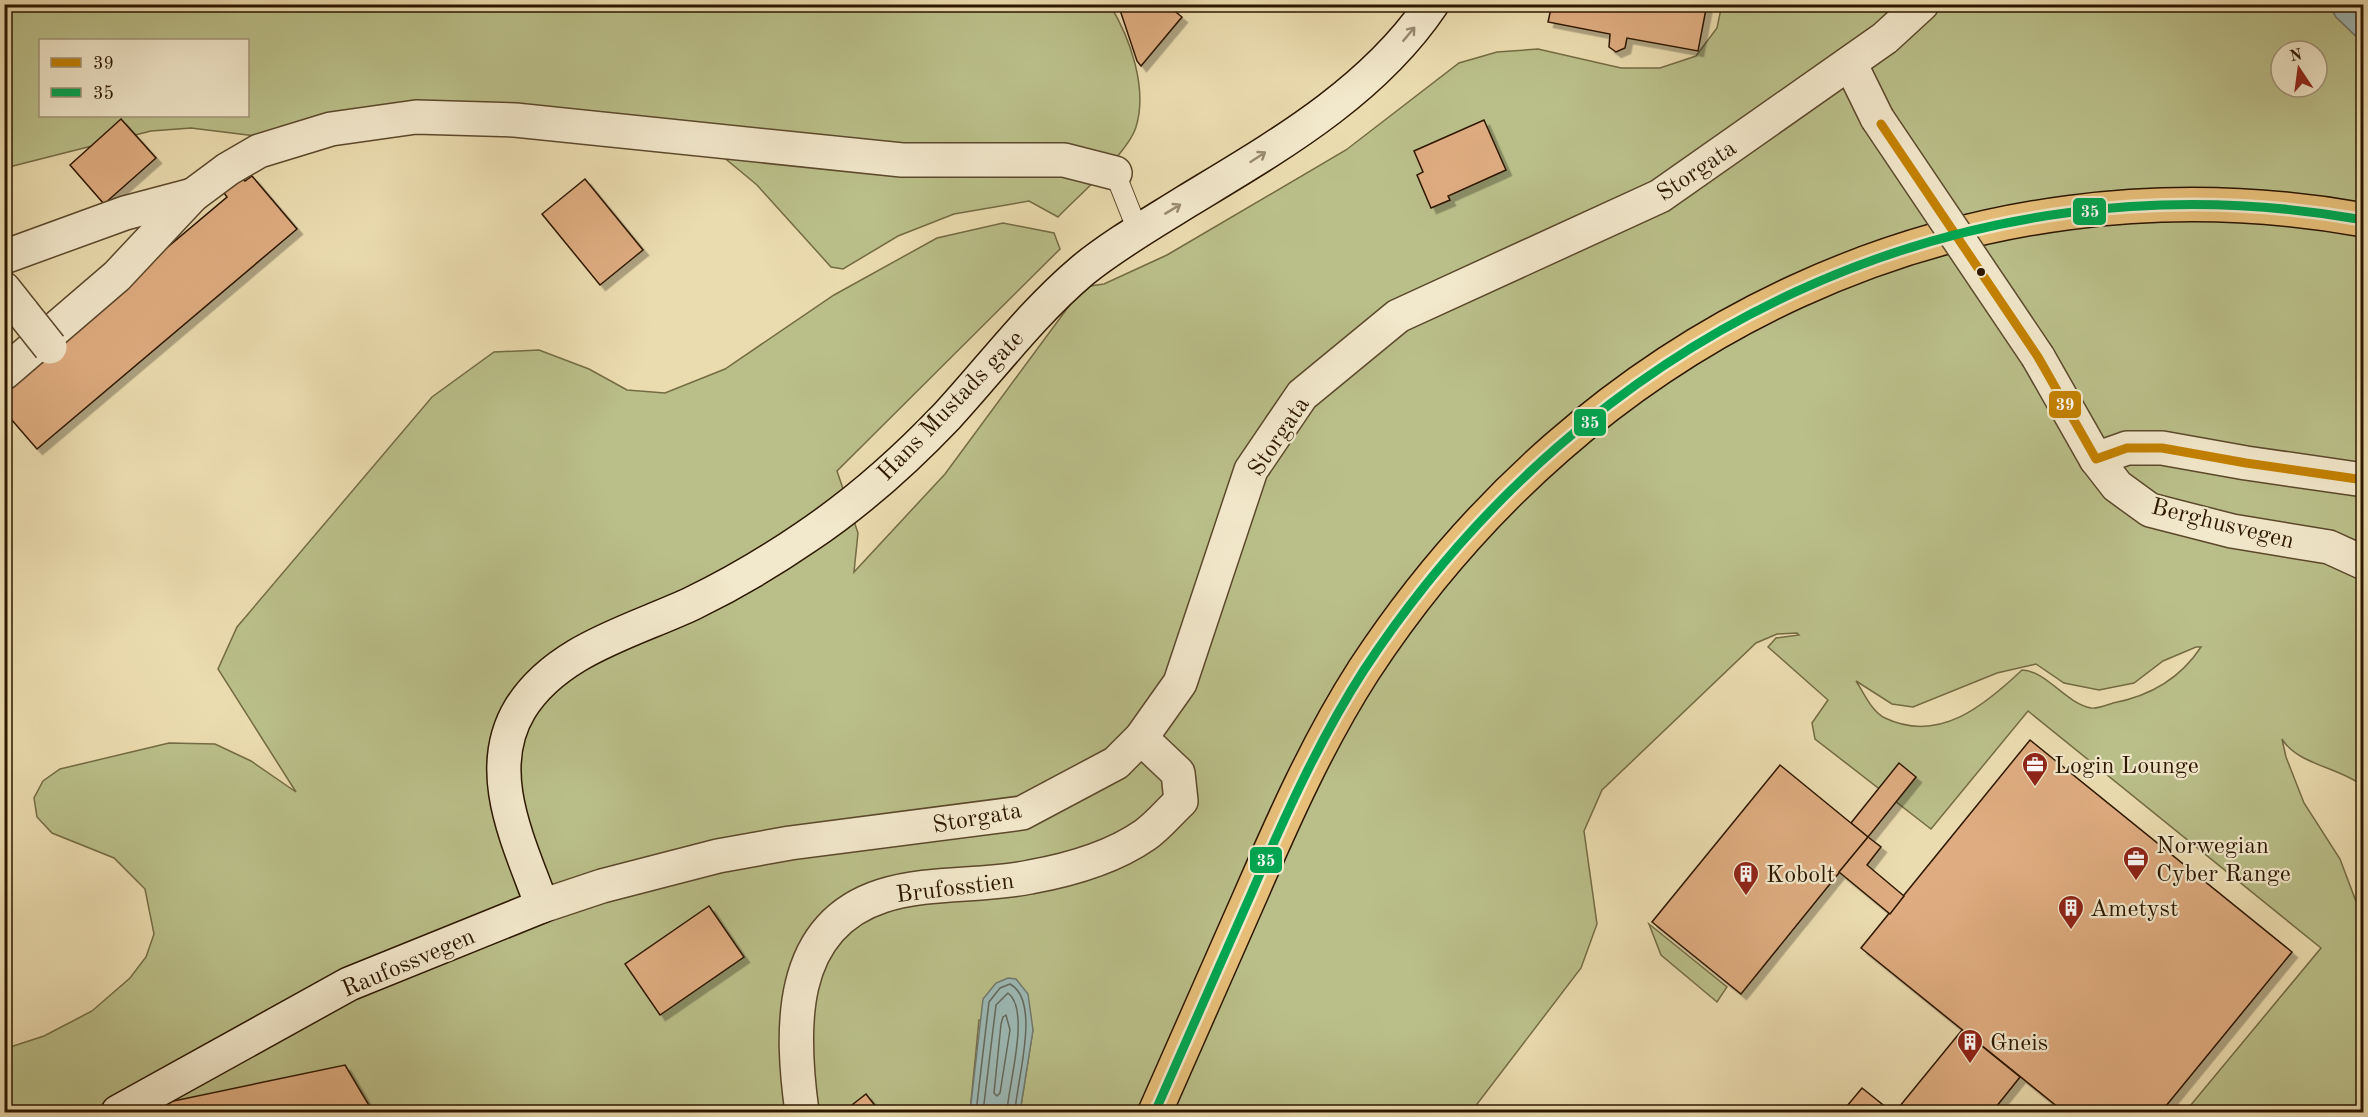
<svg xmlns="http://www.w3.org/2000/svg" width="2368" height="1117" font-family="'Old Standard TT',serif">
<defs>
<filter id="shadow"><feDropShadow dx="5.5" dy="5.5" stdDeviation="0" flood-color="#0004"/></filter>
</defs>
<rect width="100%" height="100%" fill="#ebdcaf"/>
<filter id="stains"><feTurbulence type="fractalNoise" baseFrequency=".00333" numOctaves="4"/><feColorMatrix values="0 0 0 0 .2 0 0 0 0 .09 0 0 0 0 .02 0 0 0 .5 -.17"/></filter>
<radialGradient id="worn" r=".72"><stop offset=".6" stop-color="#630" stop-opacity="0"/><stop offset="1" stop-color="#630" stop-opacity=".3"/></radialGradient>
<g fill="#babf89" stroke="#746b44" stroke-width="1.5" fill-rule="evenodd">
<path d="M1722 4 2329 5 2336 17 2363 43V786C2339 767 2298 765 2282 739L2286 757 2304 803 2340 859 2363 920V1112H2185L2321 948 2028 711 1931 829 1815 739 1812 723 1828 700 1768 647 1776 638 1799 635 1797 633 1777 634 1756 643 1602 790 1584 831 1597 924 1581 968 1471 1112H1020L1033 1029 979 1020 970 1112H5L4 1049 44 1036 92 1011 130 978 146 957 154 934 145 889 114 858 52 833 37 817 34 798 43 781 60 769 169 743 215 744 251 761 296 792 218 669 237 627 432 397 494 352 539 350 589 369 627 390 665 393 725 369 834 295 937 238 1003 223 1054 233 1060 249 837 471 858 533 854 572 945 474 1083 287 1104 284 1167 255 1346 150 1459 63 1497 52 1538 49 1621 68H1660L1696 56 1717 28ZM2281 51H2317V87H2281ZM2196 647H2201C2180 679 2150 696 2113 703 2107 705 2097 709 2091 708 2065 703 2047 671 2022 670 1985 705 1939 744 1885 718 1872 712 1864 693 1856 681L1892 704 1913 707 1997 673 2036 664 2064 683 2099 690 2134 683 2163 661Z"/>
<path d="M5 5H1110C1130 38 1148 88 1136 127 1128 153 1078 196 1058 217L1029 201 954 214 898 236 843 269 831 267 757 185 722 156 526 116 256 136 191 128 151 131 5 168ZM40 40H248V116H40Z"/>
<path d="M1649 924 1727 987 1717 1002 1661 955Z"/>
</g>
<g fill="#9cb9b6" stroke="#70786d" stroke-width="1.5">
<path d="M2329 5H2363V43L2336 17Z"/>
<path d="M1008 978 1016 979 1028 994 1033 1030 1020 1112H970L983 999 996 983Z"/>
</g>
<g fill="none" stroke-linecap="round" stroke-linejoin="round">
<g stroke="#64685b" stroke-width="1.5">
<path d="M1006 1015 1010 1030 1000 1093 997 1096 994 1093 1001 1024 1003 1017Z"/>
<path d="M976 1112 989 1002 1000 988 1010 984C1042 1001 1016 1083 1015 1112"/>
<path d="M983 1112 996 1005 1008 993C1031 1010 1008 1086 1007 1112"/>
</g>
</g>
<g fill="#deac80" stroke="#2d1700" stroke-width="1.5" filter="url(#shadow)">
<path d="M1118 4H1176L1172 9 1182 17 1141 66 1137 61Z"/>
<path d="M1552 4H1707L1698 51 1627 38 1625 48 1616 52 1609 47 1610 34 1548 22Z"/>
<path d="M121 119 156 158 104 204 70 165Z"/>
<path d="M1484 120 1506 170 1448 196 1450 200 1431 208 1417 175 1423 172 1414 151Z"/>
<path d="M239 175 245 181 252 176 297 229 37 449 4 411V385L227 197 222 190Z"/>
<path d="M585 179 643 250 600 285 542 214Z"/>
<path d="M2030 740 2292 952 2161 1112H2064L1861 948Z"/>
<path d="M1899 763 1916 777 1868 837 1851 823Z"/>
<path d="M1780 765 1868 837 1741 994 1652 922Z"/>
<path d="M1868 837 1881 847 1867 865 1904 896 1890 914 1839 872Z"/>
<path d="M709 906 744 957 660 1015 625 964Z"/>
<path d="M1962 1030 2020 1077 1992 1112H1895Z"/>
<path d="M345 1065 373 1112H121Z"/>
<path d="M1862 1088 1892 1112H1842Z"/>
<path d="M866 1094 880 1112H843Z"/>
</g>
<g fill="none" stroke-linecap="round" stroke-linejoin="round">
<defs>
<path id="lane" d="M1115 173 1138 231"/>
<g id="street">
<path d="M1850 63 1877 118"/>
<path d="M4 257 125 213 193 195"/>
<path d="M4 289 23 313"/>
<path d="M2038 357 2096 459 2127 448H2162L2246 463 2364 480"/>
<path d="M4 373 117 276 193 195 228 169 259 151 331 129 416 117 515 120 902 160H1064L1115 173"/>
<path d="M2096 459 2117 486 2150 510 2232 531 2329 547 2364 563"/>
<path d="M542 906 602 886 718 856 790 843 1022 813 1116 763 1141 738 1180 683 1251 470 1302 395 1398 316 1660 196 1885 38 1922 4"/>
<path d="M802 1112C791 1032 786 927 882 896 929 881 982 887 1030 877 1069 870 1112 858 1145 835 1158 826 1169 812 1181 801L1178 773 1141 738"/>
</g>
<path id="secondary" d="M118 1112 349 984 542 906C520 844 482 772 520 709 557 649 634 631 693 603 732 584 771 561 806 537 857 503 905 460 947 416 992 367 1032 313 1083 270 1115 244 1152 223 1187 201 1276 147 1372 93 1432 4"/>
<path id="highway" d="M1155 1112C1187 1039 1220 965 1252 892 1285 816 1319 740 1364 670 1585 333 1962 148 2364 220"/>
</defs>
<use href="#lane" stroke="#5c482c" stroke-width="22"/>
<use href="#street" stroke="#5c482c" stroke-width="36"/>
<use href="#secondary" stroke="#2d1700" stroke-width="36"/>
<use href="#highway" stroke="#2d1700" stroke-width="36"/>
<use href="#lane" stroke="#f2e8cb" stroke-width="20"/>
<use href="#street" stroke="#f2e8cb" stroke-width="33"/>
<use href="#secondary" stroke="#f2e8cb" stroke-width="33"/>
<use href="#highway" stroke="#e6be78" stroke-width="33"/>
<defs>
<g id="street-bridge">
<path d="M1877 118 2038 357"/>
<path d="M23 313 50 347"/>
</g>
</defs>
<use href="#street-bridge" stroke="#5c482c" stroke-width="36" stroke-linecap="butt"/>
<use href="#street-bridge" stroke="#f2e8cb" stroke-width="33"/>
<defs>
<path id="bus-1" d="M1881 124 2038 357 2096 459 2127 448H2162L2246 463 2364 480"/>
<path id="bus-2" d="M1155 1112C1187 1039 1220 965 1252 892 1285 816 1319 740 1364 670 1585 333 1962 148 2364 220"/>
</defs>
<use href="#bus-1" stroke="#f2e8cb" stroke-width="14"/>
<use href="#bus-2" stroke="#f2e8cb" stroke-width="14"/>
<use href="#bus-1" stroke="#c48200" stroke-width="9"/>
<use href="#bus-2" stroke="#00a651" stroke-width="9"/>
</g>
<defs><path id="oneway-shaft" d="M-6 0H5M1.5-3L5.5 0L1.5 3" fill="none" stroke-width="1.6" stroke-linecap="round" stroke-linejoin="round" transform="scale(1.5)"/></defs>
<g stroke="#998a70">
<use href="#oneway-shaft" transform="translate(1409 34) rotate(-50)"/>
<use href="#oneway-shaft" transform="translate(1258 157) rotate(-33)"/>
<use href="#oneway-shaft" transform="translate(1173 209) rotate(-31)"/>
</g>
<defs>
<symbol id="office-pin" viewBox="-11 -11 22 30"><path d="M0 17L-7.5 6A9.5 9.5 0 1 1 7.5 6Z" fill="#8f2418" stroke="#f2e8cb"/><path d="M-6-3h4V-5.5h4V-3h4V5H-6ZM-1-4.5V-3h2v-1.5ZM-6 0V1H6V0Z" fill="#fff"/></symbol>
<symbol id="building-pin" viewBox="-11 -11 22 30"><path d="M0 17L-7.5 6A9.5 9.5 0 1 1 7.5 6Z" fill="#8f2418" stroke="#f2e8cb"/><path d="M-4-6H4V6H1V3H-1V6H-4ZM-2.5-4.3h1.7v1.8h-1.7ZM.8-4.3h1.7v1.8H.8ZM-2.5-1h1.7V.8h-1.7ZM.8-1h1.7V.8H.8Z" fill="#fff"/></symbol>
</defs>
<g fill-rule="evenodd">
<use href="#office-pin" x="2020" y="750" width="30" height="40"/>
<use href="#office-pin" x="2121" y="844" width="30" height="40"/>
<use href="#building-pin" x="1731" y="859" width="30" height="40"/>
<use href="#building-pin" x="2056" y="893" width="30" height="40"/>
<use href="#building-pin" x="1955" y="1027" width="30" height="40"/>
</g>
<circle fill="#2d1700" stroke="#f2e8cb" stroke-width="2" cx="1981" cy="272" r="5"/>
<g text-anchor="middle" stroke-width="4.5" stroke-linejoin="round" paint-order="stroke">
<g font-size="24" fill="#2d1700" stroke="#f2e8cb">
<text transform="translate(1696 170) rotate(-34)" y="8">Storgata</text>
<text transform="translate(950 405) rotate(-46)" y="8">Hans Mustads gate</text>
<text transform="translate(1278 436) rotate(-56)" y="8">Storgata</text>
<text transform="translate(2223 523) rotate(14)" y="8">Berghusvegen</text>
<text transform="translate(977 817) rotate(-10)" y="8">Storgata</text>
<text transform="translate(955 887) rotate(-7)" y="8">Brufosstien</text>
<text transform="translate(408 962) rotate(-23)" y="8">Raufossvegen</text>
</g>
<g font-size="24" fill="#2d1700" stroke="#f2e8cb" text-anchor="start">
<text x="2054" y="773">Login Lounge</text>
<text x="2156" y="853">Norwegian<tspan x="2156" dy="28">Cyber Range</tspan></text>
<text x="1766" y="882">Kobolt</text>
<text x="2090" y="916">Ametyst</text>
<text x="1990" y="1050">Gneis</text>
</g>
</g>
<g stroke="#f2e8cb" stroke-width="2">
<rect x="2072" y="197" width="35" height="29" rx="6" fill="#00a651"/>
<rect x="2048" y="390" width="34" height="29" rx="6" fill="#c48200"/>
<rect x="1573" y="408" width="34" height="29" rx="6" fill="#00a651"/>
<rect x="1249" y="846" width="34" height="28" rx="6" fill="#00a651"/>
</g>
<g font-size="16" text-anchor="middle" font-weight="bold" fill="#fff">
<text x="2090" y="217">35</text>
<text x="2065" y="410">39</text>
<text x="1590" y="428">35</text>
<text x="1266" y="866">35</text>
</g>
<rect width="2368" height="1117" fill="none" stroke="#ebdcaf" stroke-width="24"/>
<rect x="6" y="6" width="2356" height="1105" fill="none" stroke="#2d1700" stroke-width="3"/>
<rect x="12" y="12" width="2344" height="1093" fill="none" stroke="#2d1700" stroke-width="1.5"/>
<rect x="39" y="39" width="210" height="78" fill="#f2e8cb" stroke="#a3947a" stroke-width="1.5"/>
<rect x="51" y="58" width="30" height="9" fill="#c48200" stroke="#a3947a" stroke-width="1.5"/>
<text x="93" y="69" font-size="18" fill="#2d1700">39</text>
<rect x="51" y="88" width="30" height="9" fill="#00a651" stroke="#a3947a" stroke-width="1.5"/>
<text x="93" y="99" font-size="18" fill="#2d1700">35</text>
<g transform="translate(2299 69) rotate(347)"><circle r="28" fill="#f2e8cb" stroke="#a3947a" stroke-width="1.5"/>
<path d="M0-4.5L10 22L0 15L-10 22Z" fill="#8f2418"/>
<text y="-9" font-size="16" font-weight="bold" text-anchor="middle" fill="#2d1700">N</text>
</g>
<rect width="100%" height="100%" filter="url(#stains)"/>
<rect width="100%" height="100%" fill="url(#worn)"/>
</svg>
